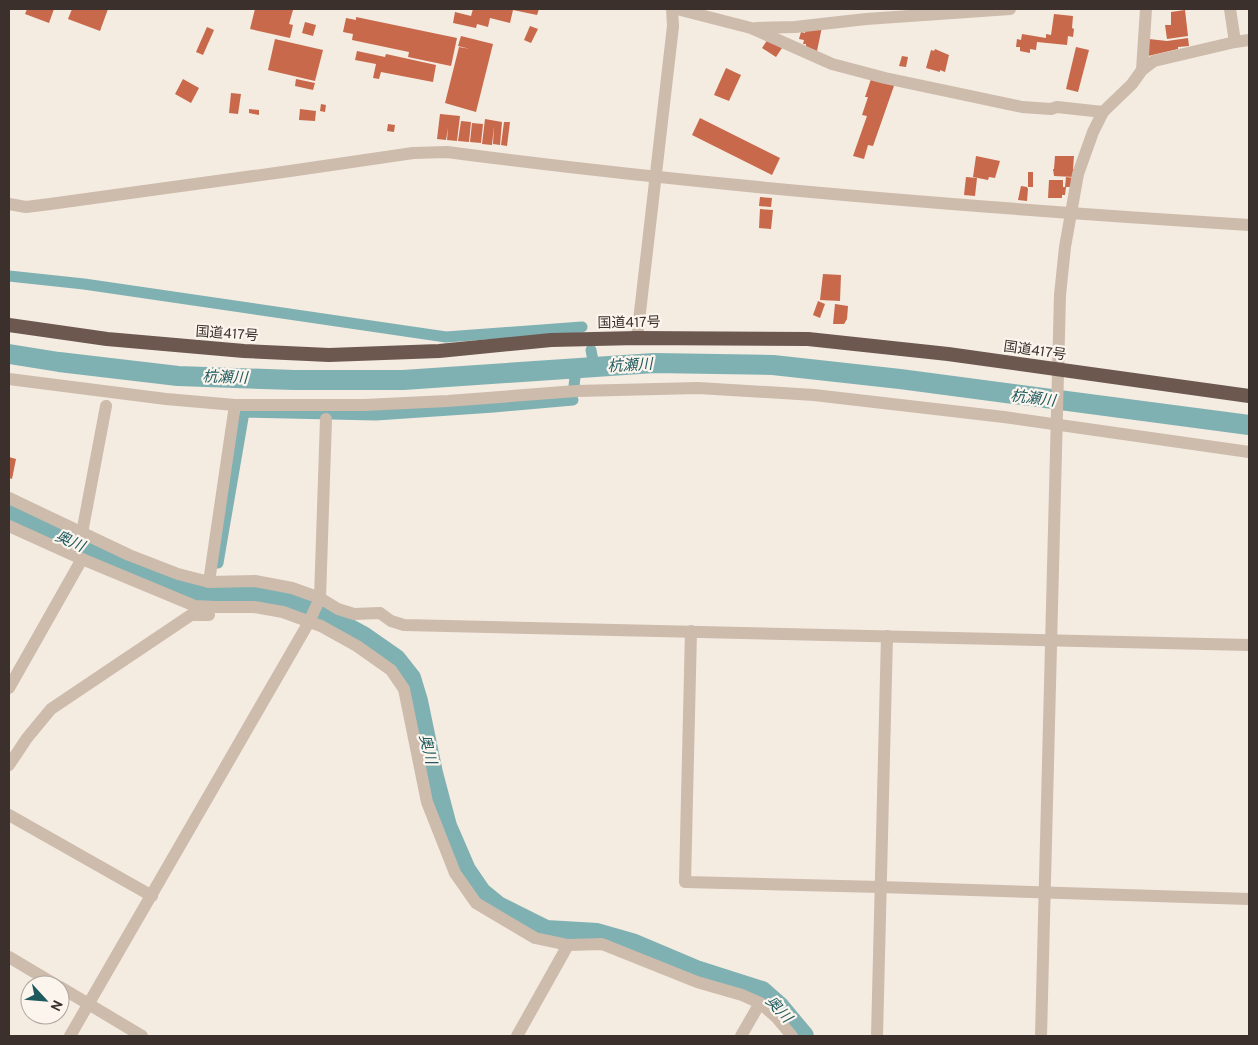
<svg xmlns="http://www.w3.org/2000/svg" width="1258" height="1045" font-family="Overpass,'Noto Sans JP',sans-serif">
<rect width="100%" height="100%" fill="#f4ebe1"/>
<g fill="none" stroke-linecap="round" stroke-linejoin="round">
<g stroke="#7fb0b2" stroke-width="11">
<path d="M9 276 84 284 446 337 582 327"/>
<path d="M591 350 594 366"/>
<path d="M574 386 576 368"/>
<path d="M218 563 244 412 376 415 494 407 573 400"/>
</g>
<g stroke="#7fb0b2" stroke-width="20">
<path d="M9 354 59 362 178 376 294 380H403L654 363 773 365 900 379 1249 425"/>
<path d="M9 513 96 554 161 583 196 591 243 592 288 598 319 612 363 636 396 659 411 678 418 701 433 773 447 826 466 870 481 892 498 906 546 930 597 933 632 943 696 970 762 991 779 1006 804 1036"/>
</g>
</g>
<g fill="#c8694b">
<path d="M27 9H54L49 23 25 14Z"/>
<path d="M72 9H108L100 31 68 19Z"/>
<path d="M255 9 293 10 289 24 293 25 290 38 250 29Z"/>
<path d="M473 9H539L537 15 513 10 510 23 490 18 488 27 477 24 476 28 453 23 455 12 471 16Z"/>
<path d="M1185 10 1188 36 1167 39 1165 25H1171V12Z"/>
<path d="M1054 14 1073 16 1072 28 1074 29 1073 37 1068 36 1067 45 1037 42 1036 50 1030 49V53L1020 51V47H1016L1017 39 1021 40 1022 34 1046 38V34L1051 35Z"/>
<path d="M356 17 457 38 451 66 408 57 409 52 352 40 353 34 343 32 346 18 356 20Z"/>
<path d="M305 22 316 25 313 36 302 33Z"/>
<path d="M530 26 538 29 531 43 524 40Z"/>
<path d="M207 27 214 30 203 55 196 52Z"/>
<path d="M822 27 817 51 806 48V44H803L804 40 799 39 801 32 805 33 806 28Z"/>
<path d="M461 36 493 44 476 112 445 103 459 47 470 49 458 46Z"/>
<path d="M1188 38 1189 46 1178 47V49L1148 56 1149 39 1167 41Z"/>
<path d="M275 39 323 50 315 81 268 70Z"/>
<path d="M768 39 782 48 776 57 762 48Z"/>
<path d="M1076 47 1089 50 1078 92 1066 89Z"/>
<path d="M935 49 949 55 945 72 940 70V72L926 68 931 50 934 51Z"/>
<path d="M357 51 385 57 386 54 436 65 433 82 381 72 379 79 373 78 376 64 355 60Z"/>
<path d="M902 56 908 57 906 67 899 66Z"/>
<path d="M726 68 741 75 729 101 714 95Z"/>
<path d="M183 79 199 88 191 103 175 94Z"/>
<path d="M296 79 315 83 313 90 295 86Z"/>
<path d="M871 79 895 83 873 146 868 145 864 159 853 156 867 116 862 115 868 97H865Z"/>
<path d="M231 93 241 94 238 114 229 113Z"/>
<path d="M321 104 326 105 325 112 320 111Z"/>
<path d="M249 109 259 110V115L249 113Z"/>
<path d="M300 109 316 111 315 121 299 120Z"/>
<path d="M440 114 460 116 457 141 447 140 448 128 446 140 437 139Z"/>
<path d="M700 118 780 158 772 175 692 135Z"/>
<path d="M485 119 502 122 500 145 493 144 494 126 492 145 482 144Z"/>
<path d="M461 121 471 122 469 142 458 141Z"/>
<path d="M504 122H510L507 146 501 145Z"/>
<path d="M472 123 483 124 481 143 470 142Z"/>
<path d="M388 124 395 125 394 132 387 131Z"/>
<path d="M976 156 1000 161 995 178 989 177 988 180 973 177Z"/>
<path d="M1055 156H1074L1073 169H1075L1074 177 1054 176 1053 169H1054Z"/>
<rect x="1028" y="172" width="5" height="15"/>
<path d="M966 177 977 178 975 196 964 195Z"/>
<path d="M1066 177 1074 178 1072 187H1065Z"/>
<path d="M1049 180H1063V187H1066L1065 195H1062V198H1048Z"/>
<path d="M1021 186 1027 187 1028 189 1027 201 1018 200Z"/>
<path d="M760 197 772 198 771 207 759 206Z"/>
<path d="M760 209 773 210 771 229 759 228Z"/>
<path d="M823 274 841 275 840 301 820 300Z"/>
<path d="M818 301 825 304 820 318 813 315Z"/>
<path d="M835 304 848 306 847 319 844 324H833Z"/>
<path d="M9 457 16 459 12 479 9 478Z"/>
</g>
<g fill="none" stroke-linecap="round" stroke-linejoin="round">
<g stroke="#cdbbac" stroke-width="12">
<path d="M677 9 751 28 832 64 885 78 1022 107 1051 109 1057 107 1103 112"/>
<path d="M1230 9 1235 42"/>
<path d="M756 28 795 27 866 19 1010 9"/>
<path d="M1142 70 1146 9"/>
<path d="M9 204 26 207 50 204 290 171 413 153 447 152C713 187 981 208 1249 225"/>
<path d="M637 338 673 26 672 9"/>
<path d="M9 379 166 399 235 405H364L448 401 576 391 698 388 814 395 1004 417 1249 452"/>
<path d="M9 498 129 555 178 574 209 582 255 581 292 588 320 598 338 609 354 614 380 613 391 621 404 625 1249 645"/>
<path d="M9 526 82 559"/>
<path d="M82 533 106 406"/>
<path d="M209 582 235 405"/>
<path d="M691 631 685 882 880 887 1249 899"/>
<path d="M9 688 82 559 195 606 215 607H254L283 612 321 626 357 646 391 670 404 689 427 802 455 873 476 903 535 938 568 945"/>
<path d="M9 765 27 738 51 709 191 615H209"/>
<path d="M9 815 152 896"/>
<path d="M9 957 56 985"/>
<path d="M60 987 142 1036"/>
<path d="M70 1036 309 622 320 598 326 419"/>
<path d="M517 1036 568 945 602 944 697 982 742 995 760 1003 776 1017 792 1036"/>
<path d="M741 1036 760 1003"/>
<path d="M877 1036 887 636"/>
<path d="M1041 1036 1060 295 1065 247 1078 174 1093 132 1103 112 1132 84 1142 70 1154 61 1235 42 1249 40"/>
</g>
<path stroke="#6c584f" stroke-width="14" d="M9 325 107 339 244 351 329 355 439 351 551 340 637 338 808 339 948 354 1249 396"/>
</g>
<g text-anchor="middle" stroke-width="4.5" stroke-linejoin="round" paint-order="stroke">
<g font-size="14" fill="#3b302b" stroke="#fbf5ee">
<text transform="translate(629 322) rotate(-1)" y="5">国道417号</text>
<text transform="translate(227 333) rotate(4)" y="5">国道417号</text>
<text transform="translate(1035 350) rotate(8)" y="5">国道417号</text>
</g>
<g font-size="15" font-style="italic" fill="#1f5a5e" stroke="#fbf5ee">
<text transform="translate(630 365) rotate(-3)" y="5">杭瀬川</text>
<text transform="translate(225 377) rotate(2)" y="5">杭瀬川</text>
<text transform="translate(1033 398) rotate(7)" y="5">杭瀬川</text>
<text transform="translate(70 541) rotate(24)" y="5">奥川</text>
<text transform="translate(428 749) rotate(76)" y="5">奥川</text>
<text transform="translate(779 1009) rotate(47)" y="5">奥川</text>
</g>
</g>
<rect width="1258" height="1045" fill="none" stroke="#3b302b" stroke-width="20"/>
<g transform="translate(45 1000) rotate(116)"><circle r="24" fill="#fbf5ee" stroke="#aea6a0"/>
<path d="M0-4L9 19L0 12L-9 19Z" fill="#1f5a5e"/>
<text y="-8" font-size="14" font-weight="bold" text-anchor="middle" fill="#3b302b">N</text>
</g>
</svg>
